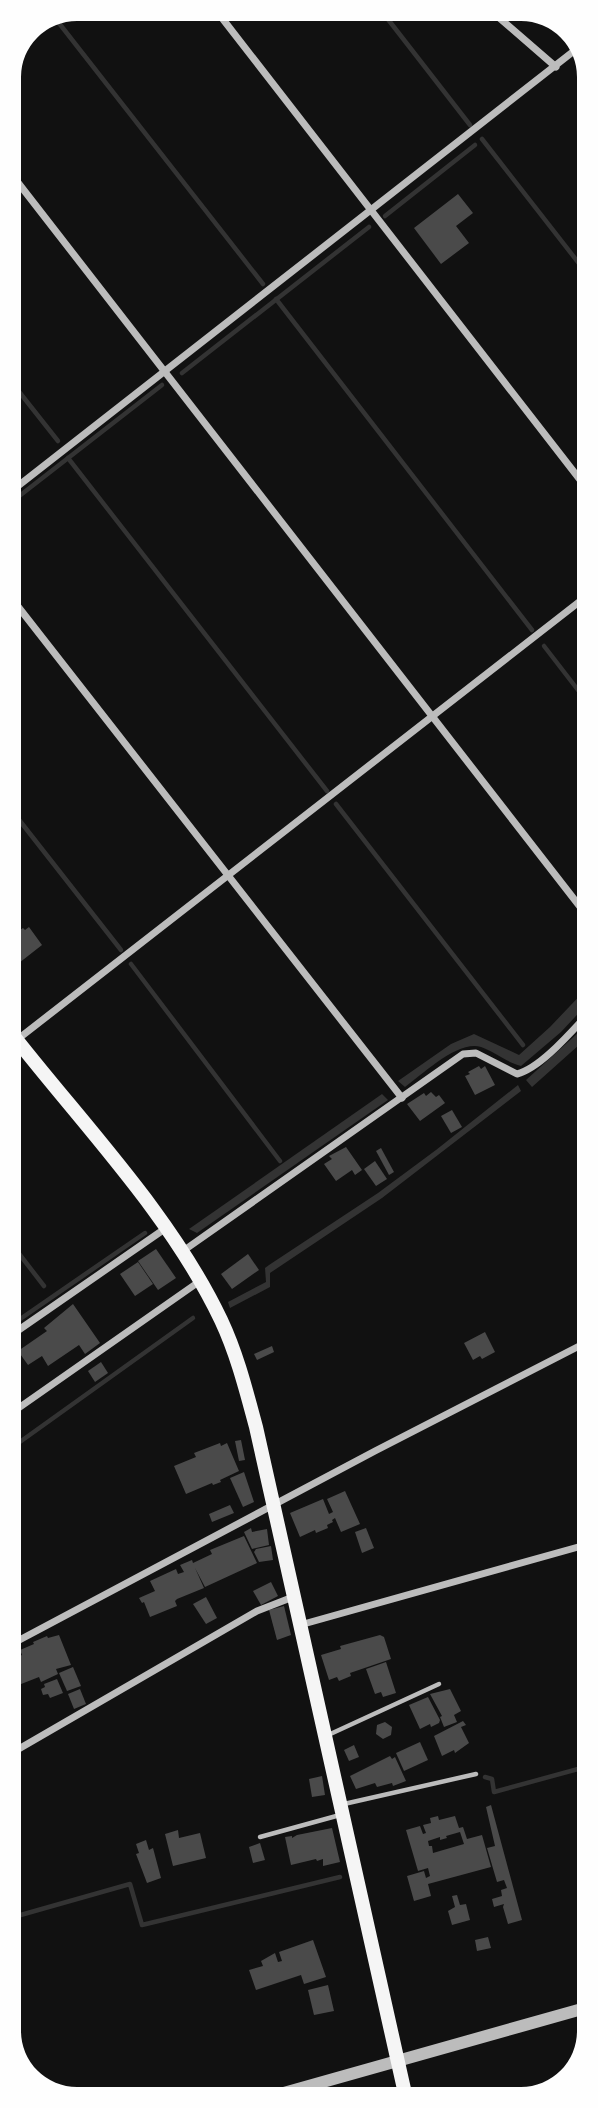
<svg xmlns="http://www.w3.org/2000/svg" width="598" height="2108" font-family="'Exo 2',sans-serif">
<rect width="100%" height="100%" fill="#111"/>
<g fill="#333">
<path d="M589 986V1002L561 1032 521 1066C506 1062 495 1052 481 1047 458 1040 423 1074 405 1087L398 1081 451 1044 474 1034 519 1055 550 1027Z"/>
<path d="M589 1023V1036L532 1087 526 1080Z"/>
<path d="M518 1085 521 1091 382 1198 270 1273V1287L230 1308 228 1302 266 1282 265 1268 269 1265 378 1193 436 1150Z"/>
<path d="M382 1094 388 1100 197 1233 189 1229Z"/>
</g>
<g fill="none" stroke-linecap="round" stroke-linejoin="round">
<g stroke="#333" stroke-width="4.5">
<path d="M380 9 470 125"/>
<path d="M55 18 263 284"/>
<path d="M482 139 588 275"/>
<path d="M385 216 475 145"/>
<path d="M276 299 532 630"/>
<path d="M182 373 369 227"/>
<path d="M9 379 58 441"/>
<path d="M68 458 327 791"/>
<path d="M9 504 162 385"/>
<path d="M544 646 588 703"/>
<path d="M336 804 523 1045"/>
<path d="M9 807 121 950"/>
<path d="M131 964 280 1161"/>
<path d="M10 1242 44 1286"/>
<path d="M10 1326 145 1233"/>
<path d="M10 1449 193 1318"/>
<path d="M485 1777 492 1779 494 1792 589 1766"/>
<path d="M10 1918 130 1884 142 1925 340 1877"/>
</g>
</g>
<g fill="#4a4a4a" fill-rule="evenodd">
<path d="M458 194 473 213 456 226 469 243 441 264 414 228Z"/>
<path d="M29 927 42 945 19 963 9 951V942L18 935 16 933 23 928 25 930Z"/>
<path d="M479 1066 481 1069 485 1066 495 1085 475 1095 465 1076 470 1074 468 1072Z"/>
<path d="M431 1092 436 1097 439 1095 445 1103 420 1121 407 1104 424 1093 426 1096Z"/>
<path d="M452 1110 462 1127 451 1133 441 1116Z"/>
<path d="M346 1147 362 1170 355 1175 352 1170 336 1181 324 1164 332 1159 329 1156Z"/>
<path d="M381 1148 394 1172 389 1175 376 1151Z"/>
<path d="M375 1161 387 1179 376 1186 364 1169Z"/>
<path d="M156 1249 176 1278 158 1290 138 1261Z"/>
<path d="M248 1254 259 1270 232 1289 221 1274Z"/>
<path d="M138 1262 153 1284 135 1296 120 1274Z"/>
<path d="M73 1304 100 1343 85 1354 79 1345 48 1366 42 1356 28 1365 18 1351 47 1331 44 1328Z"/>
<path d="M485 1332 495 1352 482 1359 480 1356 473 1360 464 1343Z"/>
<path d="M272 1346 274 1352 257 1360 254 1354Z"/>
<path d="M101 1362 108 1373 95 1382 88 1371Z"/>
<path d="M241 1440 245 1460 239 1461 235 1441Z"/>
<path d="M220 1443 221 1446 227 1443 239 1471 220 1480 221 1482 213 1485 212 1483 186 1494 174 1466 196 1457 194 1453Z"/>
<path d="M244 1472 254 1502 243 1507 230 1478Z"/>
<path d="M345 1491 360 1524 341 1532 335 1518 332 1520 333 1522 327 1525 328 1528 316 1533 315 1530 300 1537 290 1513 323 1499 329 1514 333 1512 327 1499Z"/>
<path d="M230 1505 234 1513 212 1522 209 1514Z"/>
<path d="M251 1528 252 1532 267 1529 269 1545 252 1549 244 1532Z"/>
<path d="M366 1528 374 1548 362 1553 355 1532Z"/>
<path d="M244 1536 257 1563 205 1587 195 1568 204 1588 177 1599 175 1601 177 1606 150 1617 144 1602 142 1603 139 1598 155 1591 150 1581 176 1569 178 1574 184 1572 180 1565 192 1560 193 1563 212 1554 210 1550Z"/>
<path d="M271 1546 273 1560 259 1562 254 1552 256 1549Z"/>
<path d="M271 1582 278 1596 261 1605 253 1591Z"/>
<path d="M206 1597 217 1618 206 1624 193 1604Z"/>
<path d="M284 1606 291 1635 277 1640 269 1610Z"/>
<path d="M59 1635 71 1665 56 1669 58 1674 41 1682 39 1677 11 1688 10 1660 22 1655 20 1650 34 1644 33 1642 47 1636 48 1638Z"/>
<path d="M380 1635 384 1637 391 1659 350 1673 351 1676 339 1681 337 1677 329 1680 321 1655 341 1649 340 1646Z"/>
<path d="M386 1662 396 1693 383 1697 381 1692 375 1694 366 1669Z"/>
<path d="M73 1667 81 1686 67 1691 59 1673Z"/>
<path d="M57 1679 63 1693 50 1698 48 1694 43 1695 41 1689 45 1687 44 1684Z"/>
<path d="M80 1689 86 1704 74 1709 68 1694Z"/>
<path d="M450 1689 461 1711 454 1715 457 1722 444 1727 440 1717 442 1716 430 1694Z"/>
<path d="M428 1697 440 1720 439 1723 431 1727 430 1724 420 1729 409 1705Z"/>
<path d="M463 1721 466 1725 461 1727 469 1743 455 1753 454 1750 442 1756 434 1736Z"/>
<path d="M385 1722 392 1727 391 1735 383 1739 376 1734 377 1725Z"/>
<path d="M420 1742 428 1760 404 1771 396 1753Z"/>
<path d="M354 1745 359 1757 349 1761 344 1750Z"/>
<path d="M390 1756 392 1759 395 1757 406 1781 393 1786 392 1783 377 1787 375 1783 356 1789 350 1776Z"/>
<path d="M322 1776 325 1795 312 1797 309 1779Z"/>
<path d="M491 1805 522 1920 508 1924 503 1907 504 1904 494 1907 492 1899 502 1896 501 1890 507 1888 504 1880 497 1882 487 1848 495 1846 486 1807Z"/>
<path d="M438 1816 439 1820 455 1816 459 1828 463 1827 467 1839 482 1835 491 1867 428 1884 431 1896 414 1901 407 1876 424 1871 426 1878 430 1876 428 1868 418 1871 406 1830 420 1826 423 1834 426 1833 423 1825 431 1823 430 1818ZM460 1832 464 1844 433 1853 432 1846H429L428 1841 440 1837V1840L447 1838 446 1836Z"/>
<path d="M332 1828 340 1862 323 1866V1859L317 1861 316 1859 291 1865 285 1837 292 1836V1838L297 1835Z"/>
<path d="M178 1830 179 1838 200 1833 206 1858 173 1866 165 1834Z"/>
<path d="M146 1840 149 1850 153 1848 161 1878 147 1883 136 1854 139 1853 136 1844Z"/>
<path d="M260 1843 265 1860 253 1863 249 1847Z"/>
<path d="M457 1895 460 1905 466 1904 470 1920 452 1925 448 1911 455 1907 452 1896Z"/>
<path d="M488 1937 491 1948 477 1951 475 1940Z"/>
<path d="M313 1940 326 1977 304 1984 301 1975 256 1990 249 1970 263 1966 261 1961 275 1953 278 1962 282 1961 279 1952Z"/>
<path d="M328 1985 334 2011 314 2015 308 1990Z"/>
</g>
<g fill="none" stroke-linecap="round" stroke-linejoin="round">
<g stroke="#bcbcbc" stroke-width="4.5">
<path d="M326 1736 439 1684"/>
<path d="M344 1804 476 1774"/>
<path d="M260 1837 340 1815"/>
</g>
<g stroke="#bcbcbc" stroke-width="7">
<path d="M215 9 588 490"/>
<path d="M489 9 556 67"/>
<path d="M9 171 588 917"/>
<path d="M9 493 579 47"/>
<path d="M9 595 402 1098"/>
<path d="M9 1046 588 595"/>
<path d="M183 1251 463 1054 476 1053 517 1074C541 1068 572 1031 589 1013"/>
<path d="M10 1336 166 1228"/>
<path d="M10 1414 200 1281"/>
<path d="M300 1625 589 1544"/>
<path d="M10 1645 375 1451 589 1341"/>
<path d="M10 1754 257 1611 293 1597"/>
</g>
<path stroke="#bcbcbc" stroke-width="12" d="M266 2098 589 2007"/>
<path stroke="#f5f5f5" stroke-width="14" d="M9 1030C82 1124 170 1213 221 1320 237 1354 246 1390 256 1427L406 2098"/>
</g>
<path d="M0 0H598V2108H0ZM77 21H521A56 56 0 0 1 577 77V2031A56 56 0 0 1 521 2087H77A56 56 0 0 1 21 2031V77A56 56 0 0 1 77 21Z" fill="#fefefe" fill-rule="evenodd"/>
</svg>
